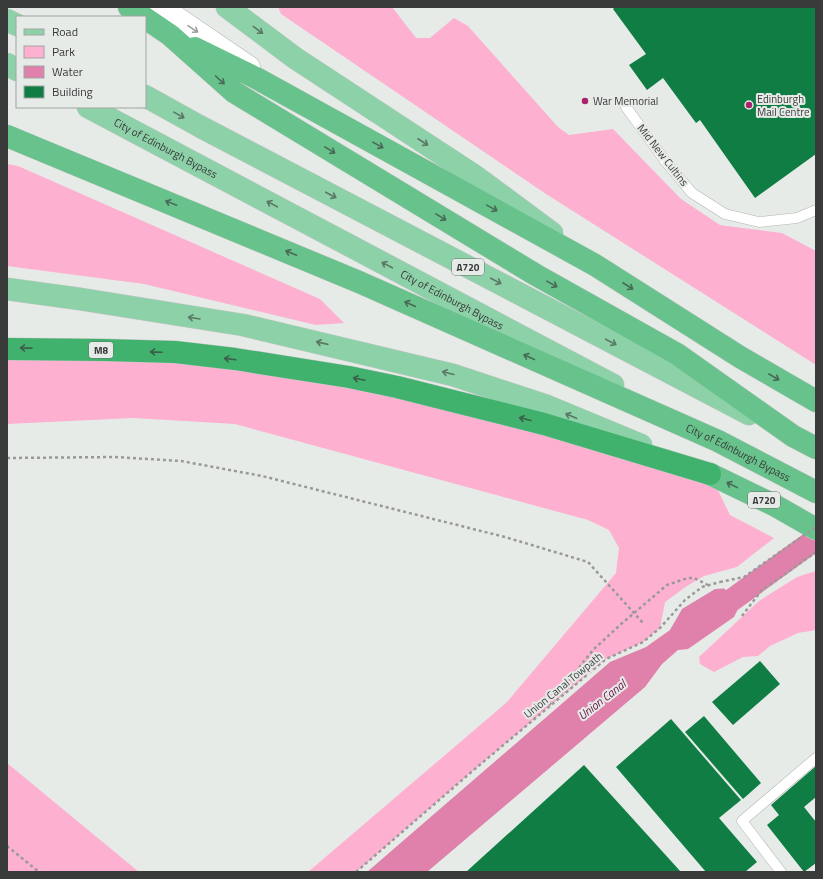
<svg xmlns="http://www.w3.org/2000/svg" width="823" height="879" font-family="'Titillium Web',sans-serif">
<rect width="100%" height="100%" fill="#e7ebe8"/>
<g fill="#fdb0d0">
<path d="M278 7H392L416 38H430L454 18 468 26 558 127 569 135 613 129 681 199 720 225 782 233 816 251V365L546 194 281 14Z"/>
<path d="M7 164 18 166 320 299 344 323 316 325 144 284 7 266Z"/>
<path d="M7 349 287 367 710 474 730 515 774 538 737 567 704 576 687 586 665 602 660 628 643 642 606 659 476 768 356 872H308L506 703 616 573 619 548 609 530 588 520 235 424 133 418 7 424Z"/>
<path d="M816 571V630L798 633 770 646 758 656 743 657 714 672 700 664 699 657 759 601 797 577Z"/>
<path d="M7 763 139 872H7Z"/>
</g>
<path fill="#e081ab" d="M749 587 734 617 688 649 678 650 662 664 645 687 427 872H367L610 662 646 647 670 630 682 609 715 589Z"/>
<path fill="#e7ebe8" d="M749 585 751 587 739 611 723 586Z"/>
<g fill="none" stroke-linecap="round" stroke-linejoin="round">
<path stroke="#e081ab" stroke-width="23" d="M725 605 816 539"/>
</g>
<g fill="#107d45">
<path d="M615 7H816V154L755 198 700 120 696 123 663 78 647 90 629 65 646 54 613 9Z"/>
<path d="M760 661 780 684 733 725 712 702Z"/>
<path d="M704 716 761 783 743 799 685 732Z"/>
<path d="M671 719 741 800 719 818 757 862 745 872H706L616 767Z"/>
<path d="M584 765 681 872H466Z"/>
<path d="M816 766V797L804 807 816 822V863L804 872 767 825 779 815 771 805Z"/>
</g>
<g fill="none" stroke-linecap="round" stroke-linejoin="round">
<defs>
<g id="service">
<path d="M626 107 666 162 692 193 725 214 759 222 797 218 816 210"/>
<path d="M781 872 742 821 816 758"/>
</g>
<path id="tertiary" d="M161 7 249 67"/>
<g id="primary">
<path d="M227 7 295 58 475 176 552 233"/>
<path d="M7 20 17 25"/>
<path d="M7 64 17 70"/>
<path d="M145 96 201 127 749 414"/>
<path id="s1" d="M88 107 613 385"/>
<path d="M7 289 80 299 243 325 453 375 547 406 641 445"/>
</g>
<g id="trunk">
<path d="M129 7 143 17"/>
<path d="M145 18 170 35 234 92 536 275 677 354 793 436 816 448"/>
<path d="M195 48 256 78 595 265 740 357 816 401"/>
<path id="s2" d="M7 136 359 282 718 441 816 492"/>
<path d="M710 474 774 505 816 529"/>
</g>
<path id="motorway" d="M7 349 104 350 175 352 235 359 349 377 397 387 544 424 710 474"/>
</defs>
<use href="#service" stroke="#b1b5b2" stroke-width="11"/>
<use href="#tertiary" stroke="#b1b5b2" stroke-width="23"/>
<use href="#primary" stroke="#c8c8c8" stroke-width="23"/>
<use href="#trunk" stroke="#c8c8c8" stroke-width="23"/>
<use href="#motorway" stroke="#c8c8c8" stroke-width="23"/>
<g stroke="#979a98" stroke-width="2.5" stroke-dasharray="3 3" stroke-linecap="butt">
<path d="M7 458 115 457 181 461 262 476 505 537 588 562 643 623"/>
<path d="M742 616 761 591 816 552"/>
<path d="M549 705 593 650 620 625 667 585 688 578H694L708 585"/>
<path d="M7 846 39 872"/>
<path d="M356 872 476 768 606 659 643 642 660 628 685 600 702 587 720 582"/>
</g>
<use href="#service" stroke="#fff" stroke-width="10"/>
<use href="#tertiary" stroke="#fff" stroke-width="22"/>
<use href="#primary" stroke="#8dd1a8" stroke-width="22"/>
<use href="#trunk" stroke="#67c28b" stroke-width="22"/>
<use href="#motorway" stroke="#41b26e" stroke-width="22"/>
<path stroke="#979a98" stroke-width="2.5" stroke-dasharray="3 3" stroke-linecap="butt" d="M720 582 744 577 816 527"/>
</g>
<defs><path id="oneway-shaft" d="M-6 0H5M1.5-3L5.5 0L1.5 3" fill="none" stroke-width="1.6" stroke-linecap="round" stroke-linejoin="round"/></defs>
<use stroke="#9c9d9c" href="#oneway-shaft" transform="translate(193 29) rotate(34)"/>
<g stroke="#5b7766">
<use href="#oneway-shaft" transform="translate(258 30) rotate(37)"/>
<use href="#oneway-shaft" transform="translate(179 115) rotate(29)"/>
<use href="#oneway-shaft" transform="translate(423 142) rotate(33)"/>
<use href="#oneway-shaft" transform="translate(331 195) rotate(28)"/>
<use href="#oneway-shaft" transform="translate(272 204) rotate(-152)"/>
<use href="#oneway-shaft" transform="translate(387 265) rotate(-152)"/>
<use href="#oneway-shaft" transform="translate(496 281) rotate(28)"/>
<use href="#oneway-shaft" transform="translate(194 318) rotate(-171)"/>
<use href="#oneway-shaft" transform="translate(611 342) rotate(28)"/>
<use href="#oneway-shaft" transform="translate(322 343) rotate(-167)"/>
<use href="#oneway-shaft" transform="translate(448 373) rotate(-166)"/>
<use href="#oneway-shaft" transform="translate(571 416) rotate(-157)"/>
</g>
<g stroke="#496a56">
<use href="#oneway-shaft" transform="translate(220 80) rotate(42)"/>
<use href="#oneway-shaft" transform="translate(378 145) rotate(29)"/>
<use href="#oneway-shaft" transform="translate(330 150) rotate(31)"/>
<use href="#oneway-shaft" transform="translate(171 203) rotate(-158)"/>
<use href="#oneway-shaft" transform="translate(492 208) rotate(29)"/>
<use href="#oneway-shaft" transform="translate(441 217) rotate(31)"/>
<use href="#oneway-shaft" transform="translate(291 253) rotate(-157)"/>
<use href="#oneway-shaft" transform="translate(552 284) rotate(29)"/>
<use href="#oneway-shaft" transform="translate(628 286) rotate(33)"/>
<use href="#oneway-shaft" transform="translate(410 304) rotate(-156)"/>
<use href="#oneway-shaft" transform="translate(529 357) rotate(-156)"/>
<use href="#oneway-shaft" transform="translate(774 377) rotate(30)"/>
<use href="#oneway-shaft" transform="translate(732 485) rotate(-154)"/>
</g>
<g stroke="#3b5f4a">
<use href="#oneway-shaft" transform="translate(26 348) rotate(-179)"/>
<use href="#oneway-shaft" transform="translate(156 352) rotate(-178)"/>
<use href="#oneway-shaft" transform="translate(230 359) rotate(-173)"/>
<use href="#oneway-shaft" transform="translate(359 379) rotate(-168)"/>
<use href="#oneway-shaft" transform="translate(525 419) rotate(-166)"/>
</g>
<g fill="#a9236c" stroke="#e7ebe8" stroke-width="1.5">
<circle cx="585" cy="101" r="4"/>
<circle cx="749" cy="105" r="4"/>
</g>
<g text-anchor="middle" stroke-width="4" stroke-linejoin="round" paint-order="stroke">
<g fill="#e7ebe8" stroke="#6d706e" stroke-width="1">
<rect x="452" y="259" width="32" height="16" rx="3"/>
<rect x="89" y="342" width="24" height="16" rx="3"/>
<rect x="748" y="492" width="32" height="16" rx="3"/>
</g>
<g font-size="10" font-weight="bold" fill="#393b3a">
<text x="468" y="271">A720</text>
<text x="101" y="354">M8</text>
<text x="764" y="504">A720</text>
</g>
<g font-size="11" fill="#393b3a" stroke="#e7ebe8" text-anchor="start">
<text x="757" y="103">Edinburgh<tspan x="757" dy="13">Mail Centre</tspan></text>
<text x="593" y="105">War Memorial</text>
</g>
<g font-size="11" fill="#393b3a" stroke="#e7ebe8">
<text dy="4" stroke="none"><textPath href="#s1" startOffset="88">City of Edinburgh Bypass</textPath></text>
<text transform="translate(663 155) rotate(52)" y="4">Mid New Cultins</text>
<text dy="4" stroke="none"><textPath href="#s1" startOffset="412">City of Edinburgh Bypass</textPath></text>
<text dy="4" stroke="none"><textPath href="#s2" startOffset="797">City of Edinburgh Bypass</textPath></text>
<text transform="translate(563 685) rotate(-39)" y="4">Union Canal Towpath</text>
</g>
<g font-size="12" font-style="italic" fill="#671240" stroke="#e7ebe8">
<text transform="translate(602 700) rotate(-38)" y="4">Union Canal</text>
</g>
</g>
<rect width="823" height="879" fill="none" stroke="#393b3a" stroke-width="16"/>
<rect x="16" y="16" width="130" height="92" fill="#e7ebe8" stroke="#a1a5a2"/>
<rect x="24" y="29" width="20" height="6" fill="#8dd1a8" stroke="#a1a5a2"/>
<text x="52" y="36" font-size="12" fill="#393b3a">Road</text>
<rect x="24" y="46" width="20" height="12" fill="#fdb0d0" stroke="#a1a5a2"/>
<text x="52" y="56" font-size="12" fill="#393b3a">Park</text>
<rect x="24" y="66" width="20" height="12" fill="#e081ab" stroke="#a1a5a2"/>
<text x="52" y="76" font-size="12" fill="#393b3a">Water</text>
<rect x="24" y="86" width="20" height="12" fill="#107d45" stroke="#a1a5a2"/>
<text x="52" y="96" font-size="12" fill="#393b3a">Building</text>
</svg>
